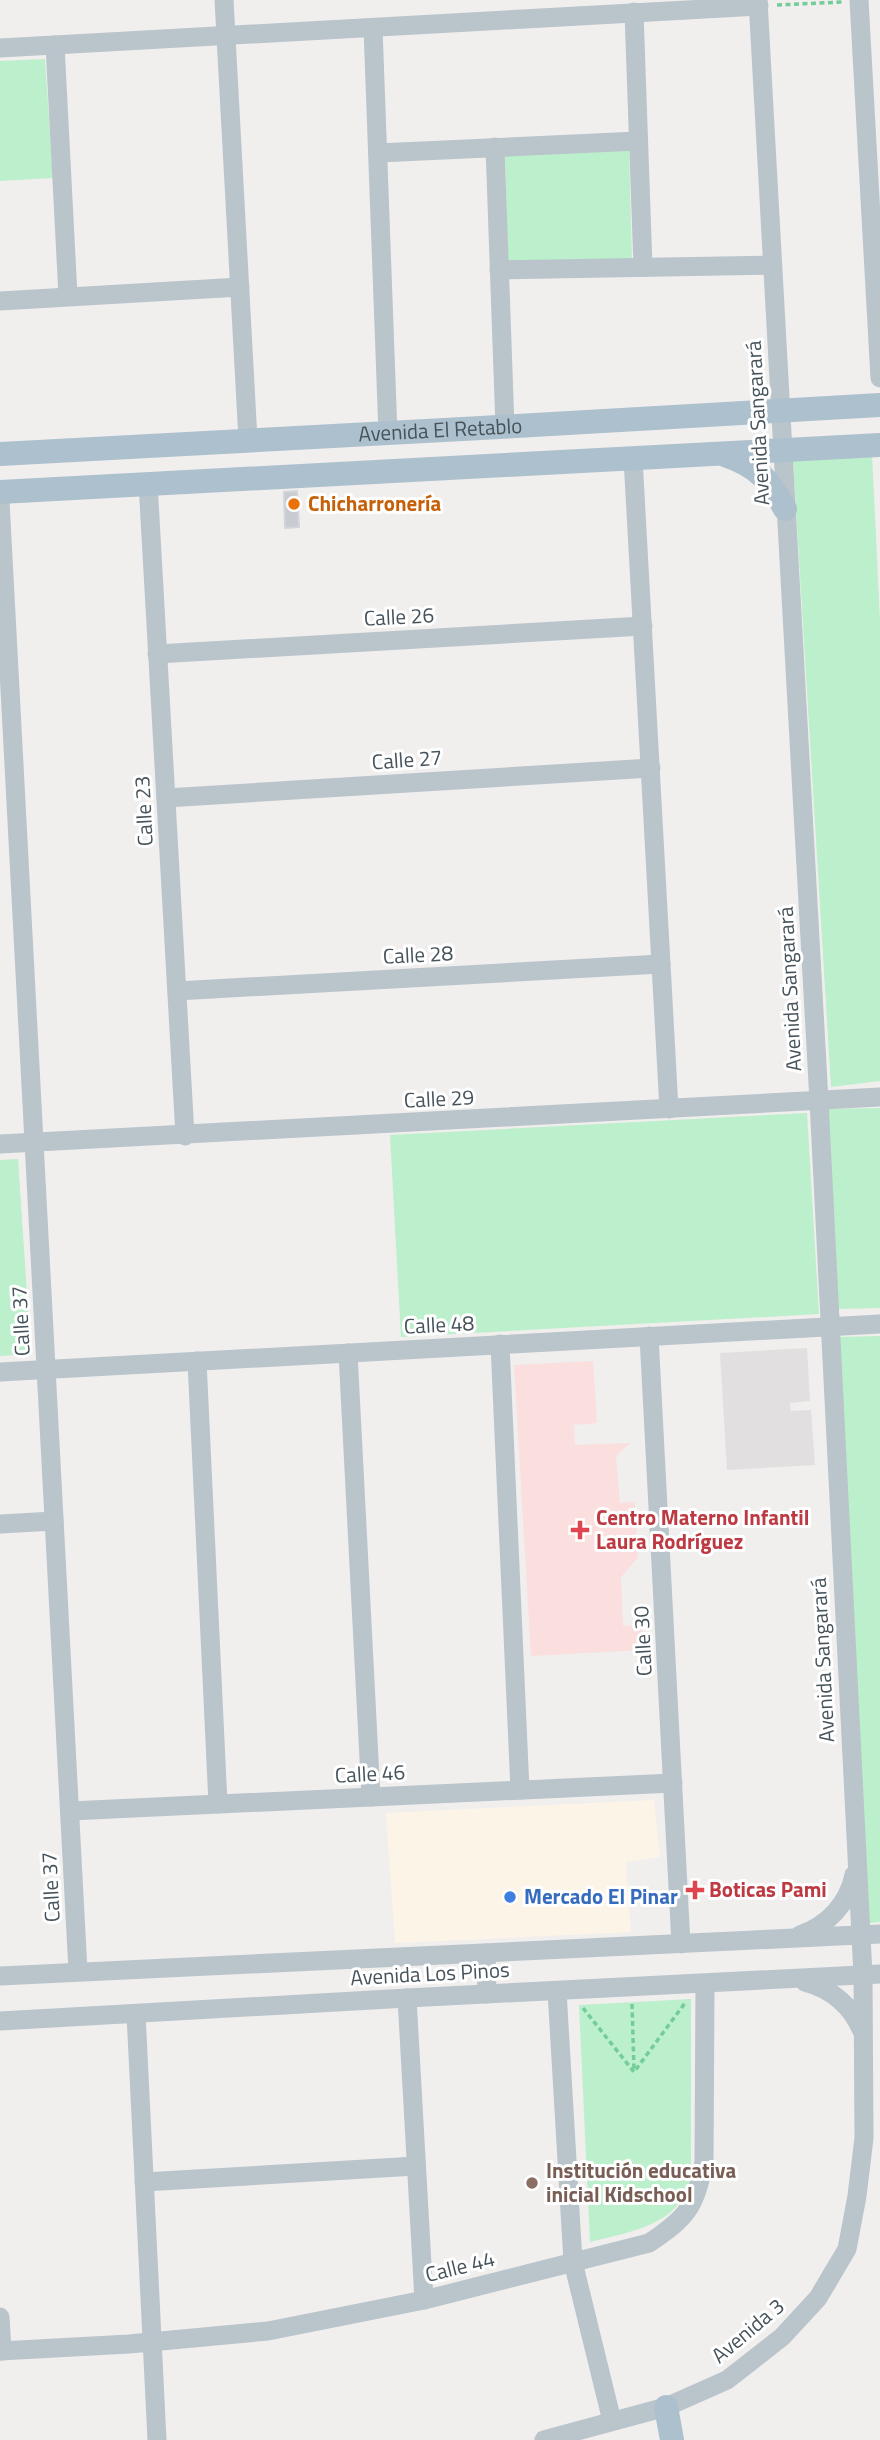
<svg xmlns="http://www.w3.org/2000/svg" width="880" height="2440" font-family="'Titillium Web',sans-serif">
<rect width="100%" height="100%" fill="#f1eeee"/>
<path fill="#fcf4e7" d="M654 1800 660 1857 626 1862 631 1932 395 1943 386 1813Z"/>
<path fill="#e2dfe0" d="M807 1348 810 1401 790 1403 791 1411 811 1410 815 1465 727 1470 720 1353Z"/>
<path fill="#fbdede" d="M593 1361 597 1423 574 1425 575 1445 630 1443 616 1456 620 1503 635 1502 638 1557 621 1577 623 1626 642 1625 643 1650 531 1656 514 1365Z"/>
<g fill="#bcefcb">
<path d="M45 59 53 178 0 181V61Z"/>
<path d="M629 150 632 259 508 262 505 153Z"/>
<path d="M872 454 880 621V1081L831 1087 793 460Z"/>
<path d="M880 1108V1308L838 1309 827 1109Z"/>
<path d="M807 1113 819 1314 401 1337 390 1135Z"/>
<path d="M18 1159 31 1354 0 1356V1160Z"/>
<path d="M880 1336V1922L869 1923 837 1337Z"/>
<path d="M691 1999V2168C690 2175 690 2184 687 2190 671 2227 625 2233 590 2242L579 2005Z"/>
</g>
<path fill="#c8ccd1" stroke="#d2d5d9" stroke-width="2" d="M297 491 299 527 285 528 284 492Z"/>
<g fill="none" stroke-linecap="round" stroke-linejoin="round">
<g stroke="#74cc99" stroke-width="3.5" stroke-dasharray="5 3.5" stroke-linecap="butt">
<path d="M777 5 843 2"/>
<path d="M632 2004 634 2070"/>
<path d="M583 2008 634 2072 685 2003"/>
</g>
<g stroke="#b9c4cb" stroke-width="19">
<path d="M224 0 248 440"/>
<path d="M859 0 880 378"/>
<path d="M634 12 643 267"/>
<path d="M373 28 388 434"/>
<path d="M55 45 68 296"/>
<path d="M0 48 759 6"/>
<path d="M495 147 505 427"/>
<path d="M378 153 638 141"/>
<path d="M499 270 772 265"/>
<path d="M0 301 240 287"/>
<path d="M633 458 669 1109"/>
<path d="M148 483 185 1136"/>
<path d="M0 501 78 1971"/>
<path d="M157 654 643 626"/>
<path d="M166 798 651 768"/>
<path d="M177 991 661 964"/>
<path d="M0 1144 880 1097"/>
<path d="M649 1336 681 1944"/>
<path d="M500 1344 520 1790"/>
<path d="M348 1353 371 1797"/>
<path d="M197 1361 218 1804"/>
<path d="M0 1372 880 1324"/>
<path d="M0 1524 54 1521"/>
<path d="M70 1811 673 1783"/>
<path d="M800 1935C828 1925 848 1904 854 1875"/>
<path d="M486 1953 487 1994"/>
<path d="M0 1976 880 1934"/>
<path d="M805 1982C831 1989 851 2005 862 2031"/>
<path d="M557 1991 573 2262 612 2421"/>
<path d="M407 1998 424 2300"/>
<path d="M136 2014 157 2440"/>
<path d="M0 2021 407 1998 880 1974"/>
<path d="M144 2182 416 2166"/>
<path d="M0 2317 2 2351"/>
<path d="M0 2351 129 2344 268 2331 424 2300 649 2243C687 2218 696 2206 704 2162L705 1984"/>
<path d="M544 2440 666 2407 727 2380 782 2337 818 2298 847 2249 857 2196 864 2138 863 1975 819 1101 758 0"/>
</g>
<g stroke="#adc0cd" stroke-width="24">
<path id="s1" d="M0 454C293 437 587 424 880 405"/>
<path d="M725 455C758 466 769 480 785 509"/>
<path d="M0 492 880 445"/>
<path d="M666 2407 672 2440"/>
</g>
</g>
<circle fill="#e8710a" stroke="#fff" stroke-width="2.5" cx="294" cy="504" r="7"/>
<g fill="#e0444e" stroke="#fff" stroke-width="2.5">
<path d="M576.5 1519.5h7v7h7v7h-7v7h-7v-7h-7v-7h7z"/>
<path d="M691.5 1879.5h7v7h7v7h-7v7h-7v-7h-7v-7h7z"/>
</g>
<circle fill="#3f7fe0" stroke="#fff" stroke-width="2.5" cx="510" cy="1897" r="7"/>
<circle fill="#8d6e63" stroke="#fff" stroke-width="2.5" cx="532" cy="2183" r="7"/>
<g text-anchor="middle" stroke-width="6" stroke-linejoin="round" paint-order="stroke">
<g font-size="21" fill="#46535b" stroke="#fff">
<text transform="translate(758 423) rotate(-93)" y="7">Avenida Sangarará</text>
<text dy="7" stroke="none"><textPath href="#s1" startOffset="441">Avenida El Retablo</textPath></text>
<text transform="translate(399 617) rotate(-3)" y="7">Calle 26</text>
<text transform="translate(407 760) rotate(-4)" y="7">Calle 27</text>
<text transform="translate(144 811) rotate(-93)" y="7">Calle 23</text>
<text transform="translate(418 955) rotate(-3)" y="7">Calle 28</text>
<text transform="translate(790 989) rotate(-93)" y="7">Avenida Sangarará</text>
<text transform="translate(439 1099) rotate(-3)" y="7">Calle 29</text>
<text transform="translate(21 1321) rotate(-93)" y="7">Calle 37</text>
<text transform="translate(439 1325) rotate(-3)" y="7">Calle 48</text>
<text transform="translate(643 1641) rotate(-93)" y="7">Calle 30</text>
<text transform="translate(823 1660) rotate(-93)" y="7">Avenida Sangarará</text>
<text transform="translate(370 1774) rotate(-3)" y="7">Calle 46</text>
<text transform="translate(51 1887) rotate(-93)" y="7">Calle 37</text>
<text transform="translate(430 1974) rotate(-3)" y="7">Avenida Los Pinos</text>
<text transform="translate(460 2267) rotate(-14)" y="7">Calle 44</text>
<text transform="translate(748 2331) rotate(-40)" y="7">Avenida 3</text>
</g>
<g font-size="21" font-weight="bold" fill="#c56008" stroke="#fff" text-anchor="start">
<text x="308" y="511">Chicharronería</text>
</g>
<g font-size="21" font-weight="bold" fill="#be3a42" stroke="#fff" text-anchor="start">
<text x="596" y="1525">Centro Materno Infantil<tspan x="596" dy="24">Laura Rodríguez</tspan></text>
<text x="709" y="1897">Boticas Pami</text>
</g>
<g font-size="21" font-weight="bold" fill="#366cbe" stroke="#fff" text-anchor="start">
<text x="524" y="1904">Mercado El Pinar</text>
</g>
<g font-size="21" font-weight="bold" fill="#785e54" stroke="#fff" text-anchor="start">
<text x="546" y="2178">Institución educativa<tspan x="546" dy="24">inicial Kidschool</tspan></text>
</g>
</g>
</svg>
